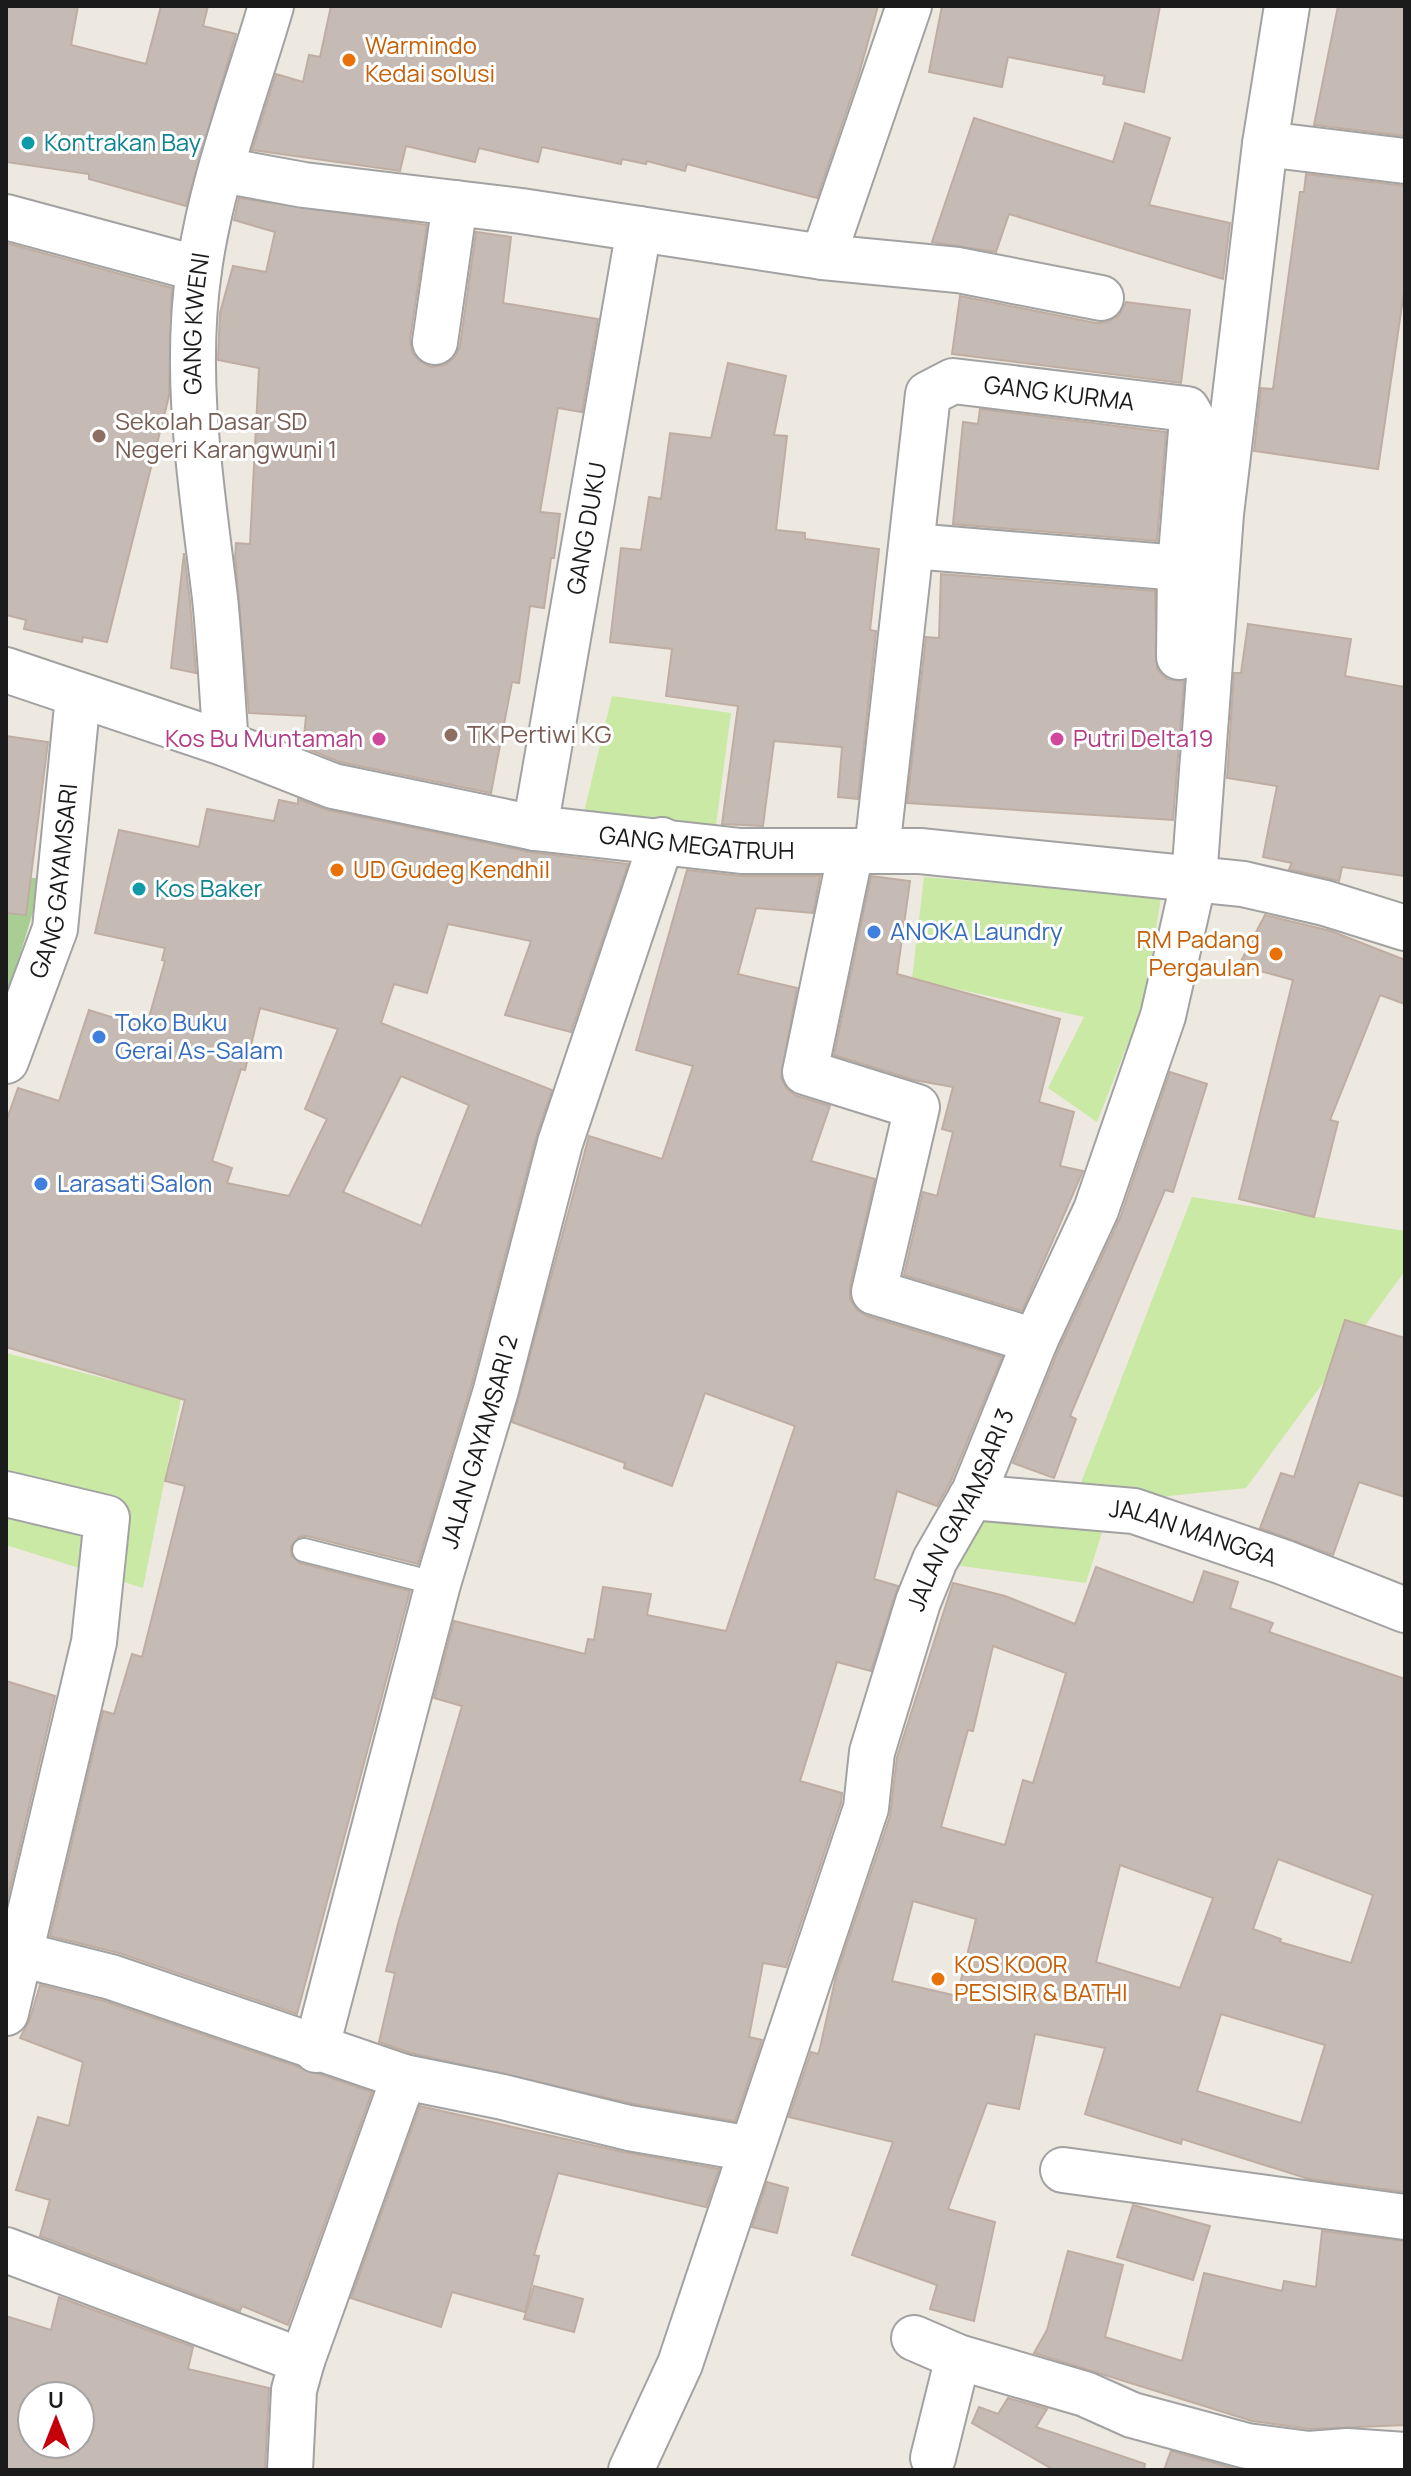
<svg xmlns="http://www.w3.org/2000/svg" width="1411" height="2476" font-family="Manrope,sans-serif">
<rect width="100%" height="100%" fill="#ede8e0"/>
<g fill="#cae9a4">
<path d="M612 696 731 713 716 825 583 816Z"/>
<path d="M924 877 1161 897 1145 1000 1097 1122 1048 1088 1084 1017 912 979Z"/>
<path d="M1192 1197 1405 1231V1271L1246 1488 1072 1506Z"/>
<path d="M6 1353 181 1398 143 1588 6 1545Z"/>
<path d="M969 1511 1105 1523 1086 1583 948 1564Z"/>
</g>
<path fill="#a8ce94" d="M6 875 43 879 6 1001Z"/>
<g fill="#c5bab4" stroke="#bfada2" stroke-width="2" fill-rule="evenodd">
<path d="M6 6H78L71 45 146 64 161 6H208L203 26 236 34 186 206 89 179V174L6 162Z"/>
<path d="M331 6H878L859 74 817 198 687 164 685 171 647 161 646 164 622 159 621 164 542 147 538 162 479 148 475 162 406 146 400 171 252 150 276 74 303 82 309 55 320 57Z"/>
<path d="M942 6H1160L1144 92 1103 84 1105 76 1008 57 1002 87 929 72Z"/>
<path d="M1338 6H1405V136L1314 125Z"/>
<path d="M974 118 1113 162 1125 123 1170 138 1149 205 1230 223 1223 279 1009 214 996 252 932 242Z"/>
<path d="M1306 174 1405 186V285L1378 469 1254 451 1261 388 1273 389 1300 192H1304Z"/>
<path d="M239 198 427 225 410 339 412 352 419 361 431 367 445 365 454 358 460 346 476 232 511 237 503 303 598 319 582 412 558 408 540 512 560 514 554 558H551L544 608 530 606 519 683 512 682 491 793 340 762 303 747 306 716 249 713 235 558 236 543 250 544 259 368 218 360 220 313 233 266 266 272 275 232 234 220Z"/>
<path d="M6 243 172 288 169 396 107 642 83 637 82 642 24 629 26 620 6 615Z"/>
<path d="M960 296 1096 323 1108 322 1119 315 1126 302 1190 310 1181 383 952 354Z"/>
<path d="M728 363 786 376 774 435 787 436 776 530 805 533V539L879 549 870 630 876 631 858 799 838 797 842 747 774 741 763 826 722 824 738 706 666 696 672 649 610 642 621 548 641 550 649 497 661 499 670 433 711 438Z"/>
<path d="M980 409 1166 432 1157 541 953 524 963 422 978 424Z"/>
<path d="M184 553 190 601 196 673 171 668Z"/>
<path d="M941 574 1155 591 1157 669 1167 679 1184 681 1173 820 907 803 926 637 939 638Z"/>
<path d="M1248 624 1351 639 1345 676 1405 687V876L1342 867 1339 881 1289 869 1292 863 1263 857 1277 786 1227 778 1234 673H1241Z"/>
<path d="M6 736 48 742 26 915 6 913Z"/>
<path d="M298 799 328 810 530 852 628 864 571 1032 505 1015 531 941 448 924 427 993 394 984 381 1023 552 1090 536 1137 472 1383 418 1564 307 1536 299 1537 291 1546V1555L300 1563 410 1591 297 2014 119 1953 50 1936 103 1711 114 1714 132 1654 142 1657 185 1486 165 1481 185 1400 6 1347V1122L18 1088 59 1101 89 1010 146 1028 165 961 162 960 165 948 95 933 119 830 199 847 207 809 274 821 279 800 298 804ZM260 1008 338 1029 305 1109 327 1119 289 1196 227 1183 232 1168 212 1161 241 1069 245 1070ZM401 1076 469 1105 421 1226 343 1192Z"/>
<path d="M687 870 741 876H820L813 913 756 908 738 974 797 988 781 1078 787 1089 797 1096 830 1106 811 1161 875 1179 850 1286V1299L857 1310 867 1316 1002 1357 951 1481 937 1506 897 1491 874 1579 898 1586 871 1671 837 1662 800 1781 842 1793 841 1803 786 1967 763 1963 749 2037 762 2040 735 2121 634 2104 411 2053 379 2042 395 1973 386 1971 398 1924 462 1706 434 1698 454 1621 585 1654 588 1639 594 1640 603 1587 651 1594 647 1615 726 1631 795 1426 705 1393 672 1486 624 1468 625 1463 512 1422 589 1136 662 1159 693 1066 636 1050Z"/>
<path d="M871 876 910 881 897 974 1060 1019 1039 1102 1074 1112 1060 1166 1083 1171 1022 1311 904 1275 923 1192 937 1196 953 1132 942 1129 953 1087 914 1080 834 1055Z"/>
<path d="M1265 915 1331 931 1405 960V1004L1380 995 1330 1120 1338 1122 1314 1217 1239 1199 1293 980 1239 965Z"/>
<path d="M1170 1072 1207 1084 1173 1192 1165 1190 1070 1416 1076 1419 1054 1478 1013 1463 1058 1351 1120 1218Z"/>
<path d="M1345 1320 1405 1338V1497L1359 1482 1333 1555 1260 1528 1281 1473 1294 1477Z"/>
<path d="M1096 1567 1193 1603 1204 1571 1238 1582 1230 1608 1273 1623 1269 1632 1405 1679V2192L1309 2179 1182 2139 1181 2144 1085 2114 1105 2048 1035 2034 1019 2109 987 2103 948 2209 995 2222 974 2321 930 2309 937 2285 852 2255 893 2142 789 2117 811 2052 818 2054 820 2048 836 1976 890 1816 897 1757 953 1583 1005 1596 1075 1624ZM993 1646 1066 1673 1033 1783 1023 1780 1005 1845 941 1827 968 1730 973 1731ZM1278 1859 1373 1895 1351 1963 1280 1942 1281 1939 1253 1929ZM1120 1865 1213 1898 1180 1988 1096 1962ZM913 1901 976 1919 957 1996 892 1981ZM1221 2014 1325 2045 1301 2123 1197 2091Z"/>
<path d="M6 1681 55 1696 6 1905Z"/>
<path d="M40 1985 104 2001 372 2092 288 2325 242 2306 240 2311 234 2309 40 2236 50 2200 16 2190 38 2117 69 2126 83 2062 20 2038 30 2019Z"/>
<path d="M420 2106 623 2152 719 2169 706 2207 558 2173 534 2255 539 2256 525 2312 452 2292 441 2327 351 2298Z"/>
<path d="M767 2182 788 2188 777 2233 752 2227Z"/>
<path d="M1133 2205 1210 2226 1193 2280 1117 2257Z"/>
<path d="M1322 2231 1405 2241V2425L1310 2429 1252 2421 1034 2353 1047 2330 1068 2251 1123 2265 1105 2337 1182 2361 1204 2273 1282 2291 1284 2281 1316 2287Z"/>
<path d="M534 2286 583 2299 574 2332 524 2319Z"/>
<path d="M59 2297 193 2347 188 2369 269 2388 265 2470H6V2316L51 2330ZM32 2396H80V2444H32Z"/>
<path d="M1008 2398 1047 2409 1036 2427 1145 2464 1144 2470H1054L972 2423 979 2407 998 2414Z"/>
<path d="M1171 2451 1240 2470H1164Z"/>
</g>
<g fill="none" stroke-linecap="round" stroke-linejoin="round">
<defs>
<path id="service" d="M304 1550 438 1584"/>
<g id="minor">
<path d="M1265 144 1405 161"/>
<path d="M222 170 304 185 521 211 823 257 909 6"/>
<path d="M6 217 199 269"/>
<path d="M823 257 958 270 1101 298"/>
<path d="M435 342 455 203"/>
<path d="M912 546 1180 568"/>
<path id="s1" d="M6 670 226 744 333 786 535 828 741 851H920L1194 879 1243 884 1325 903 1405 928"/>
<path id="s2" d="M226 744C222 695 220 646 215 598 202 490 183 379 199 270 211 181 246 92 271 6"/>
<path id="s3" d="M535 828 639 229"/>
<path id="s4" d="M877 850 928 394 953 381 1187 409 1192 418 1180 568 1179 657"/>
<path d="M851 851 805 1072 917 1107 874 1292 1035 1341"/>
<path id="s5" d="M6 1061 55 929 78 696"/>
<path d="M6 1494 107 1518 94 1642 6 2013"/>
<path id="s6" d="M971 1497 1134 1511 1283 1562 1405 1610"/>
<path d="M23 1955 111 1977 404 2077 503 2097 629 2128 751 2149"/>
<path id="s7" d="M316 2050 438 1584 496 1390 560 1143 662 840"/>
<path d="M1063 2170 1405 2217"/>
<path d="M6 2250 302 2361 294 2390 290 2470"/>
<path d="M914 2338 958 2357 1085 2394 1132 2415 1247 2446 1309 2454 1347 2451 1405 2455"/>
<path d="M302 2361 404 2077"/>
<path d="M933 2458 958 2357"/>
<path id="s8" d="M631 2470 680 2364 866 1808 872 1752 918 1602 935 1560 974 1492 1035 1341 1096 1210 1163 1016 1194 879 1221 514 1265 144 1287 6"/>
</g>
</defs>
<use href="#service" stroke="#a2a2a2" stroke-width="26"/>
<use href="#minor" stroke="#a2a2a2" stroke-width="48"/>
<use href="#service" stroke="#fff" stroke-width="22"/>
<use href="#minor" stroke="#fff" stroke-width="44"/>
</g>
<g fill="#e8710a" stroke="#fff" stroke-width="3">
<circle cx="349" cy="60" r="8"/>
<circle cx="337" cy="870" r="8"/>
<circle cx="1276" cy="954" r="8"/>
<circle cx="938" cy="1979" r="8"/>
</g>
<g fill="#0f9aa8" stroke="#fff" stroke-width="3">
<circle cx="28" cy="143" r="8"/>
<circle cx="139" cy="889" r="8"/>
</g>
<g fill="#8d6e63" stroke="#fff" stroke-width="3">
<circle cx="99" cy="436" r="8"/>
<circle cx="451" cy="735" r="8"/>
</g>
<g fill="#d1479c" stroke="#fff" stroke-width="3">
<circle cx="379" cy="739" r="8"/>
<circle cx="1057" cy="739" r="8"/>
</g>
<g fill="#3f7fe0" stroke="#fff" stroke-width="3">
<circle cx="874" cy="932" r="8"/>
<circle cx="99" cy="1037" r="8"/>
<circle cx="41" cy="1184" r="8"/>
</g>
<g text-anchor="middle" stroke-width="6" stroke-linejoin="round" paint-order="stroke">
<g font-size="24" fill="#c56008" stroke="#fff" text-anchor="start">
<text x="365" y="54">Warmindo<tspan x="365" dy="28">Kedai solusi</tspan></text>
<text x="353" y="878">UD Gudeg Kendhil</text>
<text x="1260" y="948" text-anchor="end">RM Padang<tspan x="1260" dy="28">Pergaulan</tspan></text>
<text x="954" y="1973">KOS KOOR<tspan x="954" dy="28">PESISIR &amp; BATHI</tspan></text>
</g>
<g font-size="24" fill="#0d838f" stroke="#fff" text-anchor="start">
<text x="44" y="151">Kontrakan Bay</text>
<text x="155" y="897">Kos Baker</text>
</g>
<g font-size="24" fill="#1b1b1b" stroke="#fff">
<text dy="8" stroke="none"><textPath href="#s2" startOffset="422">GANG KWENI</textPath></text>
<text dy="8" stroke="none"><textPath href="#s4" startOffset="594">GANG KURMA</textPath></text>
<text dy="8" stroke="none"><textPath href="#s3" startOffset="304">GANG DUKU</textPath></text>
<text dy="8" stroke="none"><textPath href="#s1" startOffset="716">GANG MEGATRUH</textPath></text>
<text dy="8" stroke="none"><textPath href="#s5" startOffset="188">GANG GAYAMSARI</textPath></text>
<text dy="8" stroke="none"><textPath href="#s7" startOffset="630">JALAN GAYAMSARI 2</textPath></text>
<text dy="8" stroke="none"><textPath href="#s8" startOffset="1018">JALAN GAYAMSARI 3</textPath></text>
<text dy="8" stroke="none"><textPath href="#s6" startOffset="226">JALAN MANGGA</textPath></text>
</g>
<g font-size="24" fill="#785e54" stroke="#fff" text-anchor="start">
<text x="115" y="430">Sekolah Dasar SD<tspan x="115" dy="28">Negeri Karangwuni 1</tspan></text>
<text x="467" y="743">TK Pertiwi KG</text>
</g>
<g font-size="24" fill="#b23c85" stroke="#fff" text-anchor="end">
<text x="363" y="747">Kos Bu Muntamah</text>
<text x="1073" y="747" text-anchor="start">Putri Delta19</text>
</g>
<g font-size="24" fill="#366cbe" stroke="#fff" text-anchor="start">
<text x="890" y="940">ANOKA Laundry</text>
<text x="115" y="1031">Toko Buku<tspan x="115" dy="28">Gerai As-Salam</tspan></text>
<text x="57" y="1192">Larasati Salon</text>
</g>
</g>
<rect width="1411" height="2476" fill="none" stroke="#1b1b1b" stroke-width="16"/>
<g transform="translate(56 2420)"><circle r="38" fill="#ffffff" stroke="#a4a4a4" stroke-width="2"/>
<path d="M0-6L14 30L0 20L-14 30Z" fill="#c6000b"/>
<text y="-12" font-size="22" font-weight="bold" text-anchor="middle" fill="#1b1b1b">U</text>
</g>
</svg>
